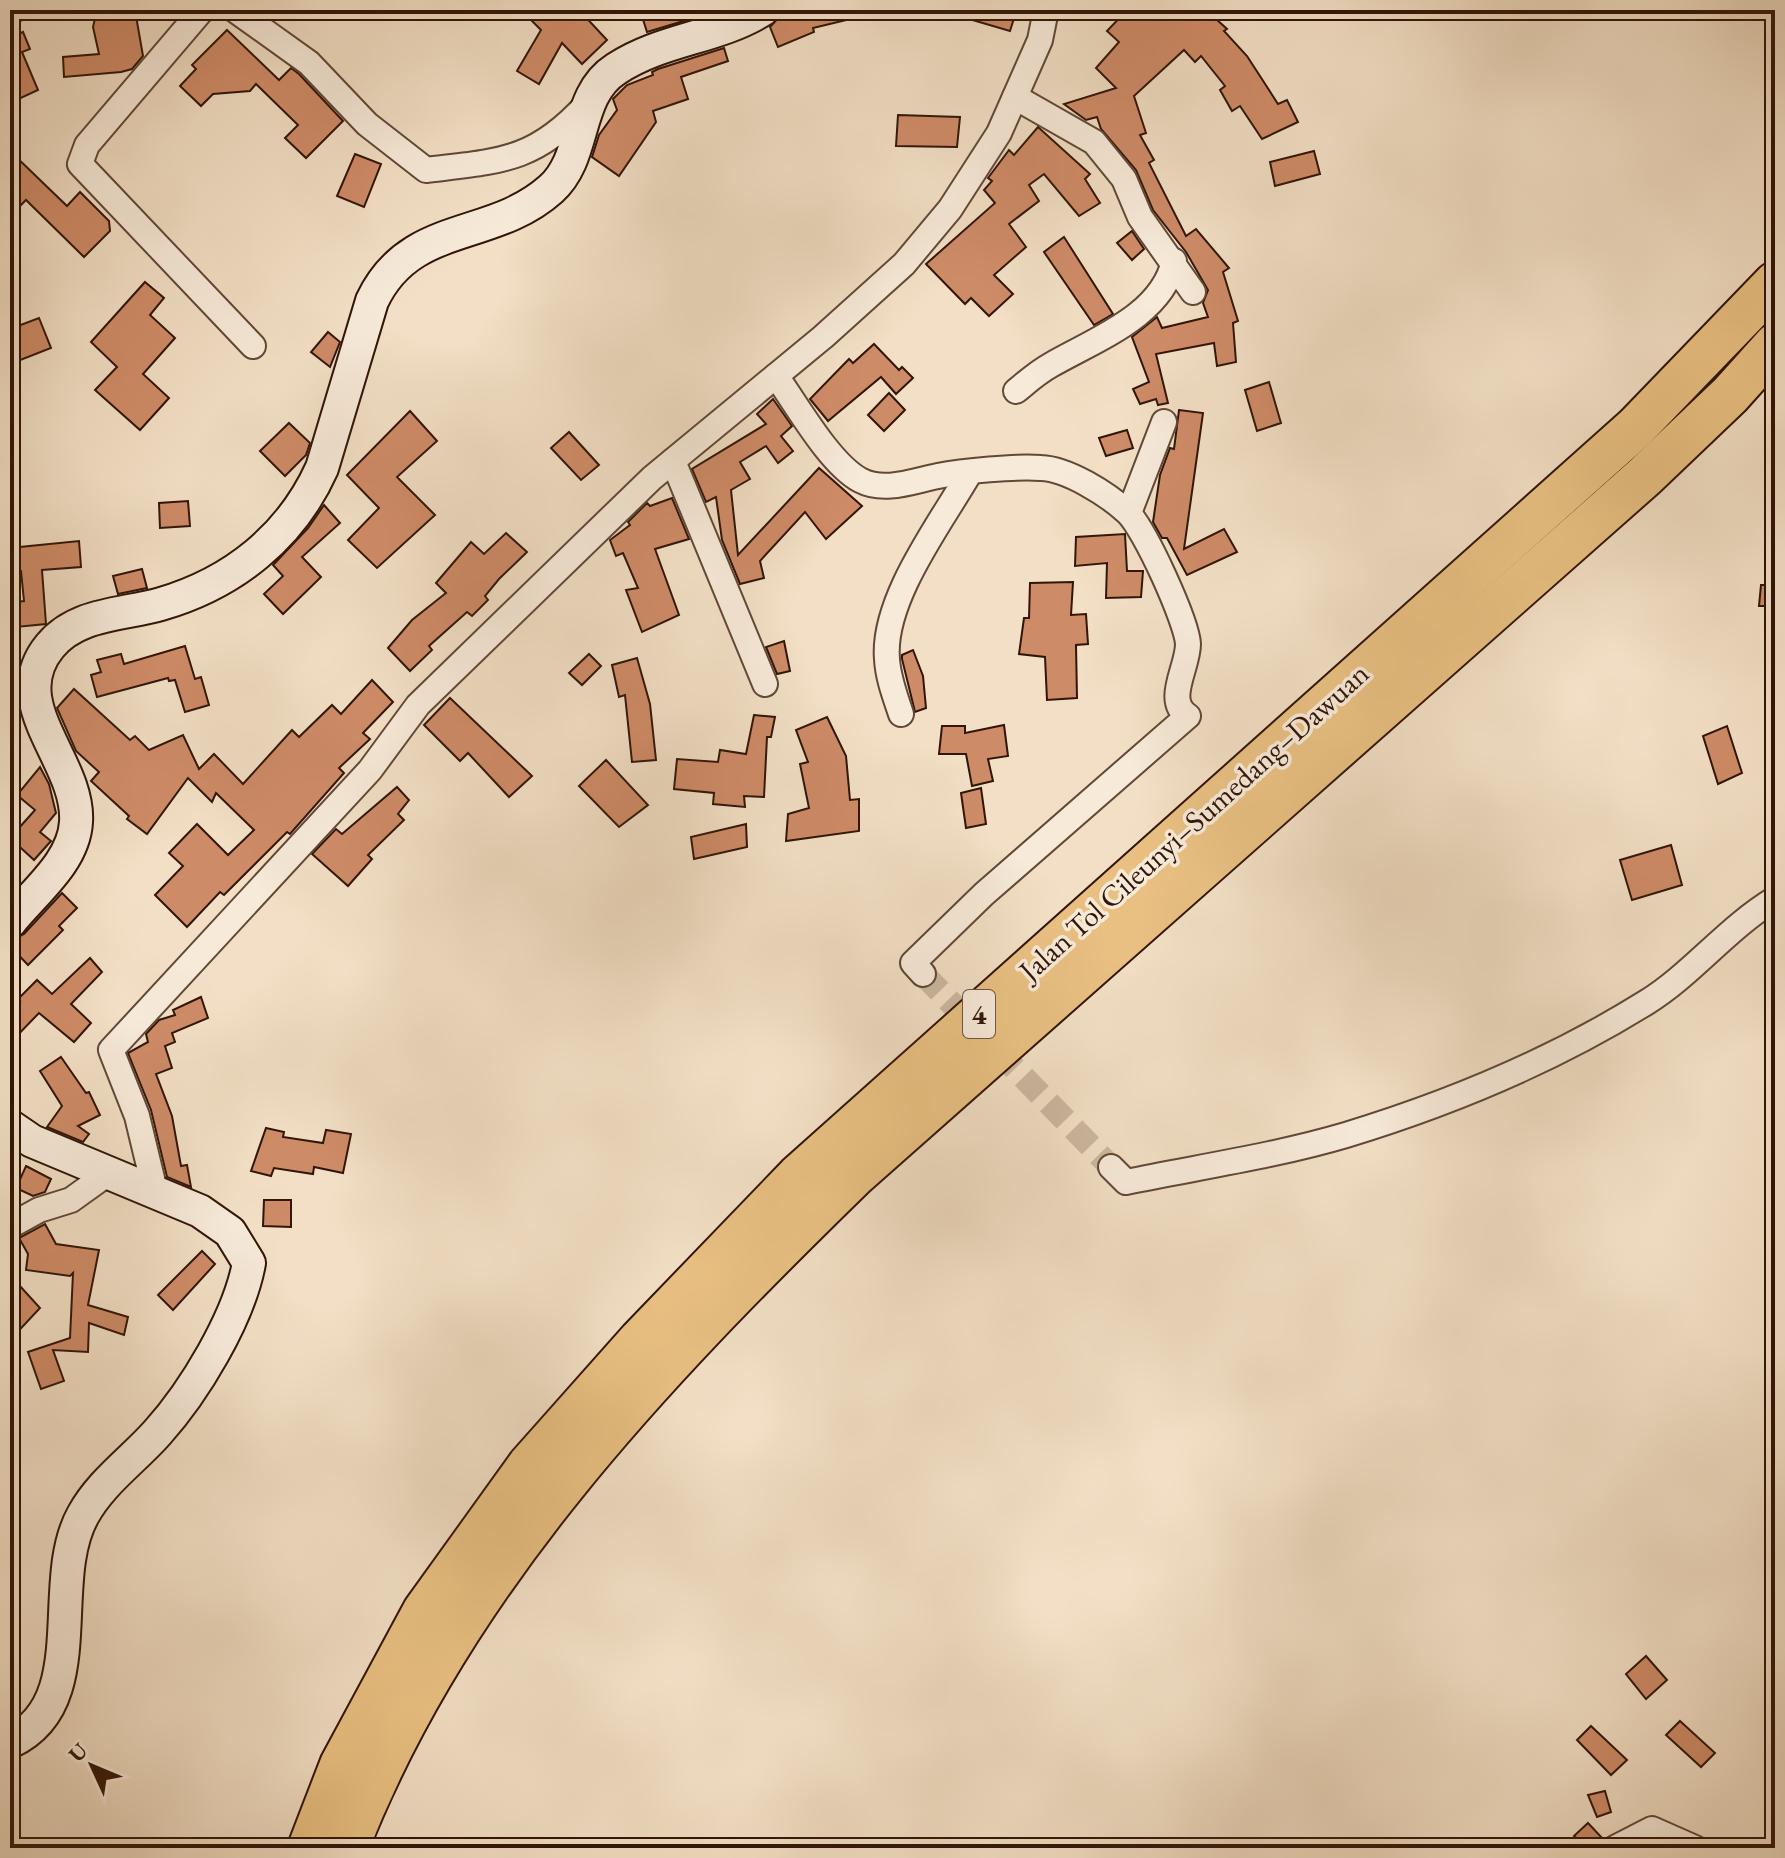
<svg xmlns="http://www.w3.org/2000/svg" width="1785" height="1858" font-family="'EB Garamond',serif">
<rect width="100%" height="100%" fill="#f2dfc5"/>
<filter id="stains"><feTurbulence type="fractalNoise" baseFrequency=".0025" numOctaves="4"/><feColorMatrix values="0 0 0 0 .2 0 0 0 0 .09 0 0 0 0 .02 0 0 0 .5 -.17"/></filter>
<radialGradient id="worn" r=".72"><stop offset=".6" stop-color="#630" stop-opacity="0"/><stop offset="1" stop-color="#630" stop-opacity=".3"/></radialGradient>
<g fill="#ce8b67" stroke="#311508" stroke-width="2">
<path d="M97 10H135L143 56 132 69 121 72 64 77 63 57 99 54 93 27Z"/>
<path d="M543 10H579L607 40 582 64 562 43 539 84 517 71 541 30 532 21Z"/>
<path d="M640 10H684L687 20 647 32Z"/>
<path d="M794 10H862L863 16 813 28 814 32 778 47 770 27 780 16Z"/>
<path d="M953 10H996L1015 15 1010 31 952 14Z"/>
<path d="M1127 10H1133L1143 19 1153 10H1206L1227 29 1224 31 1247 56 1278 104 1287 100 1298 122 1262 139 1240 106 1232 111 1220 90 1225 86 1201 56 1195 62 1184 50 1134 96 1146 133 1140 135 1154 160 1149 163 1186 236 1196 229 1229 268 1223 272 1238 321 1233 323 1236 362 1217 366 1214 343 1156 354 1168 403 1158 405 1156 399 1140 404 1133 389 1149 382 1132 337 1157 317 1162 328 1208 317 1203 303 1208 290 1186 252 1153 210 1136 170 1101 129 1097 117 1086 120 1064 104 1116 88 1096 68 1119 42 1107 31Z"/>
<path d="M10 27 15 36 23 32 30 49 22 52 38 90 10 103Z"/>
<path d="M227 30 279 80 291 68 299 74 343 121 306 158 285 138 298 125 256 84 250 91 213 94 201 106 180 86 196 69 192 65Z"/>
<path d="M724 48 728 61 681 77 688 99 653 111 656 122 619 176 592 157 599 135 617 110 613 99 627 85 653 75 652 72 658 69Z"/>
<path d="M898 115 960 117 957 147 896 146Z"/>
<path d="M1038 127 1090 174 1085 179 1100 203 1079 216 1044 174 1029 185 1039 201 1009 224 1026 247 994 275 1013 294 989 316 971 298 965 304 926 264 995 203 984 190 992 181 988 178 1009 150 1014 155Z"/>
<path d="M10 151 67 206 80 192 109 221 110 231 84 257 26 200 10 216Z"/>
<path d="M1314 151 1320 174 1275 186 1270 162Z"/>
<path d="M355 154 381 164 364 207 337 196Z"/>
<path d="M1132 231 1144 249 1132 260 1117 243Z"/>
<path d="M1064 237 1113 314 1094 325 1044 252Z"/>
<path d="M145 282 164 298 150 315 175 338 143 374 169 398 140 430 95 390 117 367 91 342Z"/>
<path d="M39 318 51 348 10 364V329Z"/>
<path d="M328 332 340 342 330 367 311 352Z"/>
<path d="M874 344 899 370 902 367 913 378 896 394 881 377 828 421 810 399 849 359 853 363Z"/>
<path d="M1269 382 1281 423 1257 431 1245 390Z"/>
<path d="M889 393 905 410 884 431 868 415Z"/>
<path d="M773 399 792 426 781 436 793 451 778 463 766 446 740 462 750 479 731 490 738 555 819 468 862 506 826 539 805 512 760 561 764 578 740 584 722 540 716 497 706 502 692 469 766 424 757 414Z"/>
<path d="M1179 410 1203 413 1184 549 1224 529 1237 552 1187 575 1167 538H1162L1153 522 1160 475 1170 448 1174 449Z"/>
<path d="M410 411 437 441 397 477 435 515 377 568 348 540 379 508 347 475Z"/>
<path d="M289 423 310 443 306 455 285 476 260 451Z"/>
<path d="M1127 430 1133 448 1106 456 1099 438Z"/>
<path d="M569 432 599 465 581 480 551 448Z"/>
<path d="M672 498 689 539 655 549 679 615 642 632 626 590 638 588 623 553 616 556 610 540 630 525 628 522 647 503 650 506Z"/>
<path d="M188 501 190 526 160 528 159 503Z"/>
<path d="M324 505 340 523 302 557 321 577 283 614 264 594 283 576 273 565 308 528Z"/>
<path d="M506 533 527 552 499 579 485 596 488 600 472 616 467 612 429 646 432 650 410 671 388 648 412 620 446 593 436 583 471 542 484 554Z"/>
<path d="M1125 534 1127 571H1143L1141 597 1106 598 1107 563 1075 566 1076 537Z"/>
<path d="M79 541 81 567 42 570 46 624 16 627 15 602 24 601 21 571 10 572V548Z"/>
<path d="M142 569 147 588 118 594 113 576Z"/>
<path d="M1073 582 1071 615 1086 614 1088 644 1076 645 1077 698 1047 700 1045 657 1019 654 1024 618H1029L1030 583Z"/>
<path d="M1761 585H1775V606H1759Z"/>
<path d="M784 641 790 671 777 674 766 647Z"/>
<path d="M185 646 195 679 201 677 209 705 185 712 175 680 169 681 168 678 97 697 91 675 101 672 97 660 121 654 124 664Z"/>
<path d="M913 650 923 676 926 708 915 712 902 659V655Z"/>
<path d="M589 654 601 666 582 685 569 673Z"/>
<path d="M637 658 650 704 656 760 632 762 625 695 619 697 612 665Z"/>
<path d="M372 680 393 702 363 733 370 739 339 768 344 773 290 834 287 832 224 895 220 892 187 927 155 895 183 866 169 853 197 824 228 855 254 830 216 793 212 802 188 778 147 834 127 819 129 816 91 781 99 772 76 751 57 708 74 689 130 740 135 736 149 750 183 735 199 769 214 754 243 784 292 730 299 737 332 705 341 714Z"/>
<path d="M450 698 532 776 509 797 468 753 460 761 424 725Z"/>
<path d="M754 715 775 717 771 737H767L764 797 744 796 745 807 713 804 714 793 674 789 677 759 718 762 720 750 746 754Z"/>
<path d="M827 717 846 756 850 800 859 799V831L786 841 788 814 809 808 800 764 808 762 796 730Z"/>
<path d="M1004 725 1008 756 988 759 993 781 972 786 966 754H939L942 726H965V733Z"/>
<path d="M1727 726 1742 773 1718 784 1703 736Z"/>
<path d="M606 760 648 805 619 827 579 786Z"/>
<path d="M40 767 49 784 56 813 40 832 51 841 34 860 10 838 35 810 17 795Z"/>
<path d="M397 787 409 800 398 814 404 820 368 855 372 859 348 886 312 854 336 829 342 834Z"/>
<path d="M981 788 986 824 966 828 961 793Z"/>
<path d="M746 824 747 847 694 859 691 837Z"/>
<path d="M1671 845 1682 885 1632 900 1620 860Z"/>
<path d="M62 893 77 908 59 926 63 930 28 965 10 946V941L24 934Z"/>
<path d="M90 958 102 972 71 1004 91 1023 74 1042 39 1013 10 1043V1012L20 1002 17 1000 37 980 52 994Z"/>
<path d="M201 997 208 1018 172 1033 175 1042 165 1046 172 1068 156 1074 172 1116 181 1166 187 1165 191 1187 167 1177 151 1110 128 1053 148 1042 146 1034 159 1020 175 1015 173 1010Z"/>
<path d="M61 1057 86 1093 89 1092 100 1115 78 1126 89 1134 83 1142 47 1127 62 1106 40 1071Z"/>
<path d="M266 1128 284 1132 283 1137 323 1143 326 1130 351 1134 343 1173 314 1167 313 1174 274 1168 271 1176 251 1171Z"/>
<path d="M26 1166 51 1179 45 1192 33 1196 16 1188Z"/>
<path d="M264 1200H291V1227L263 1226Z"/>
<path d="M45 1224 56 1244 99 1250 88 1305 128 1317 124 1335 89 1323 88 1352 53 1350 64 1381 41 1389 28 1352 70 1338 73 1273 70 1276 26 1270 28 1254 19 1238Z"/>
<path d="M202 1251 215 1264 173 1310 158 1295Z"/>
<path d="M19 1285 40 1308 10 1340V1295Z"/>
<path d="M1646 1656 1667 1680 1646 1699 1626 1674Z"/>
<path d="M1680 1721 1715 1753 1701 1767 1666 1735Z"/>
<path d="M1591 1726 1627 1760 1611 1775 1577 1740Z"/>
<path d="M1605 1791 1611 1812 1597 1817 1588 1795Z"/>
<path d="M1588 1823 1603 1839 1600 1848H1586L1574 1836Z"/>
</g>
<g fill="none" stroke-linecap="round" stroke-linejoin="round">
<path stroke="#cbb79f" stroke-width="24" stroke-dasharray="24 12" stroke-linecap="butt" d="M923 974 1111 1167"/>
<defs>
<g id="minor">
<path d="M202 10 87 145 80 164 253 346"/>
<path d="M235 10 309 63 367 124 426 170C499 161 534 162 586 105"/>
<path d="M10 12 14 10"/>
<path d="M1015 97 1094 142 1124 179 1140 217 1193 292"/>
<path d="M776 376C797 405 829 463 860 480 884 493 913 481 938 476 963 471 1016 466 1041 468 1068 469 1107 494 1127 512 1144 527 1187 622 1188 644 1188 668 1164 701 1188 716L984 894 913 963 923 974"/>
<path d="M1016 391C1027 382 1038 372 1051 365 1094 340 1162 316 1174 261"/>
<path d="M673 461 765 684"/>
<path d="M1129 513 1164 422"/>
<path d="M901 714C895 696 888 678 887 659 882 600 940 524 969 474"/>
<path d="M1111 1167 1126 1182C1199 1167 1275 1156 1346 1135 1451 1103 1554 1060 1647 1002 1692 974 1727 928 1775 899"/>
<path d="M156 1195 137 1116 111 1050 370 770 418 705 652 478 823 337 904 264 950 209 999 133 1040 40 1046 10"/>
<path d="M10 1226 39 1210 71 1200 110 1172"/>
<path d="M1615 1848 1652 1829 1695 1848"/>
</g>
<g id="secondary">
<path d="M10 922C33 893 74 862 76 822 80 761 2 704 50 646 77 613 123 615 161 604 233 583 291 537 322 468L372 301C410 220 492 242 551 189 587 157 574 96 616 69 661 39 717 38 762 10"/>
<path d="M10 1126 32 1141 200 1211 230 1232 249 1263C239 1318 194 1392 157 1433 133 1460 101 1482 83 1515 45 1583 94 1703 10 1742"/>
</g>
<g id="motorway">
<path d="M309 1848 341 1765 424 1611 529 1465 640 1340 798 1176 1635 428 1775 283"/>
<path d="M347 1848C451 1581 653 1372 855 1175L1644 477 1730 395 1775 345"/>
</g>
</defs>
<use href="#minor" stroke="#614837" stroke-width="28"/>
<use href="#secondary" stroke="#311508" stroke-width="36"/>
<use href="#motorway" stroke="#311508" stroke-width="46"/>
<use href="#minor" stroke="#f7ead9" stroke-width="24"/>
<use href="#secondary" stroke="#f7ead9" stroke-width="32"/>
<use href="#motorway" stroke="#e9c082" stroke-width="42"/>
</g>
<g text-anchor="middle" stroke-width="7" stroke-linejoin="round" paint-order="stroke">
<rect fill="#f7ead9" stroke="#6c5547" stroke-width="2" x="963" y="990" width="32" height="48" rx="6"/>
<g font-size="28" font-weight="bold" fill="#311508">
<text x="979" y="1024">4</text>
</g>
<g font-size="30" fill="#311508" stroke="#f7ead9">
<text transform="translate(1194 822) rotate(-42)" y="10">Jalan Tol Cileunyi–Sumedang–Dawuan</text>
</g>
</g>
<rect width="1785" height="1858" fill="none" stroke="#f2dfc5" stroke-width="40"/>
<rect x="12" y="12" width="1761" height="1834" fill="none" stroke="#311508" stroke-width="4"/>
<rect x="20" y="20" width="1745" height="1818" fill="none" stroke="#311508" stroke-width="2"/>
<g transform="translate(92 1766) rotate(314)" stroke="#f7ead9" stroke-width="6" paint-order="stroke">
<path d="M0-6L14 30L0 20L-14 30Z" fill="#311508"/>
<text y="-12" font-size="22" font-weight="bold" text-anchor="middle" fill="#311508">U</text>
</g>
<rect width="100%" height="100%" filter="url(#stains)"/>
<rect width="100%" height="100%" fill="url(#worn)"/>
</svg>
